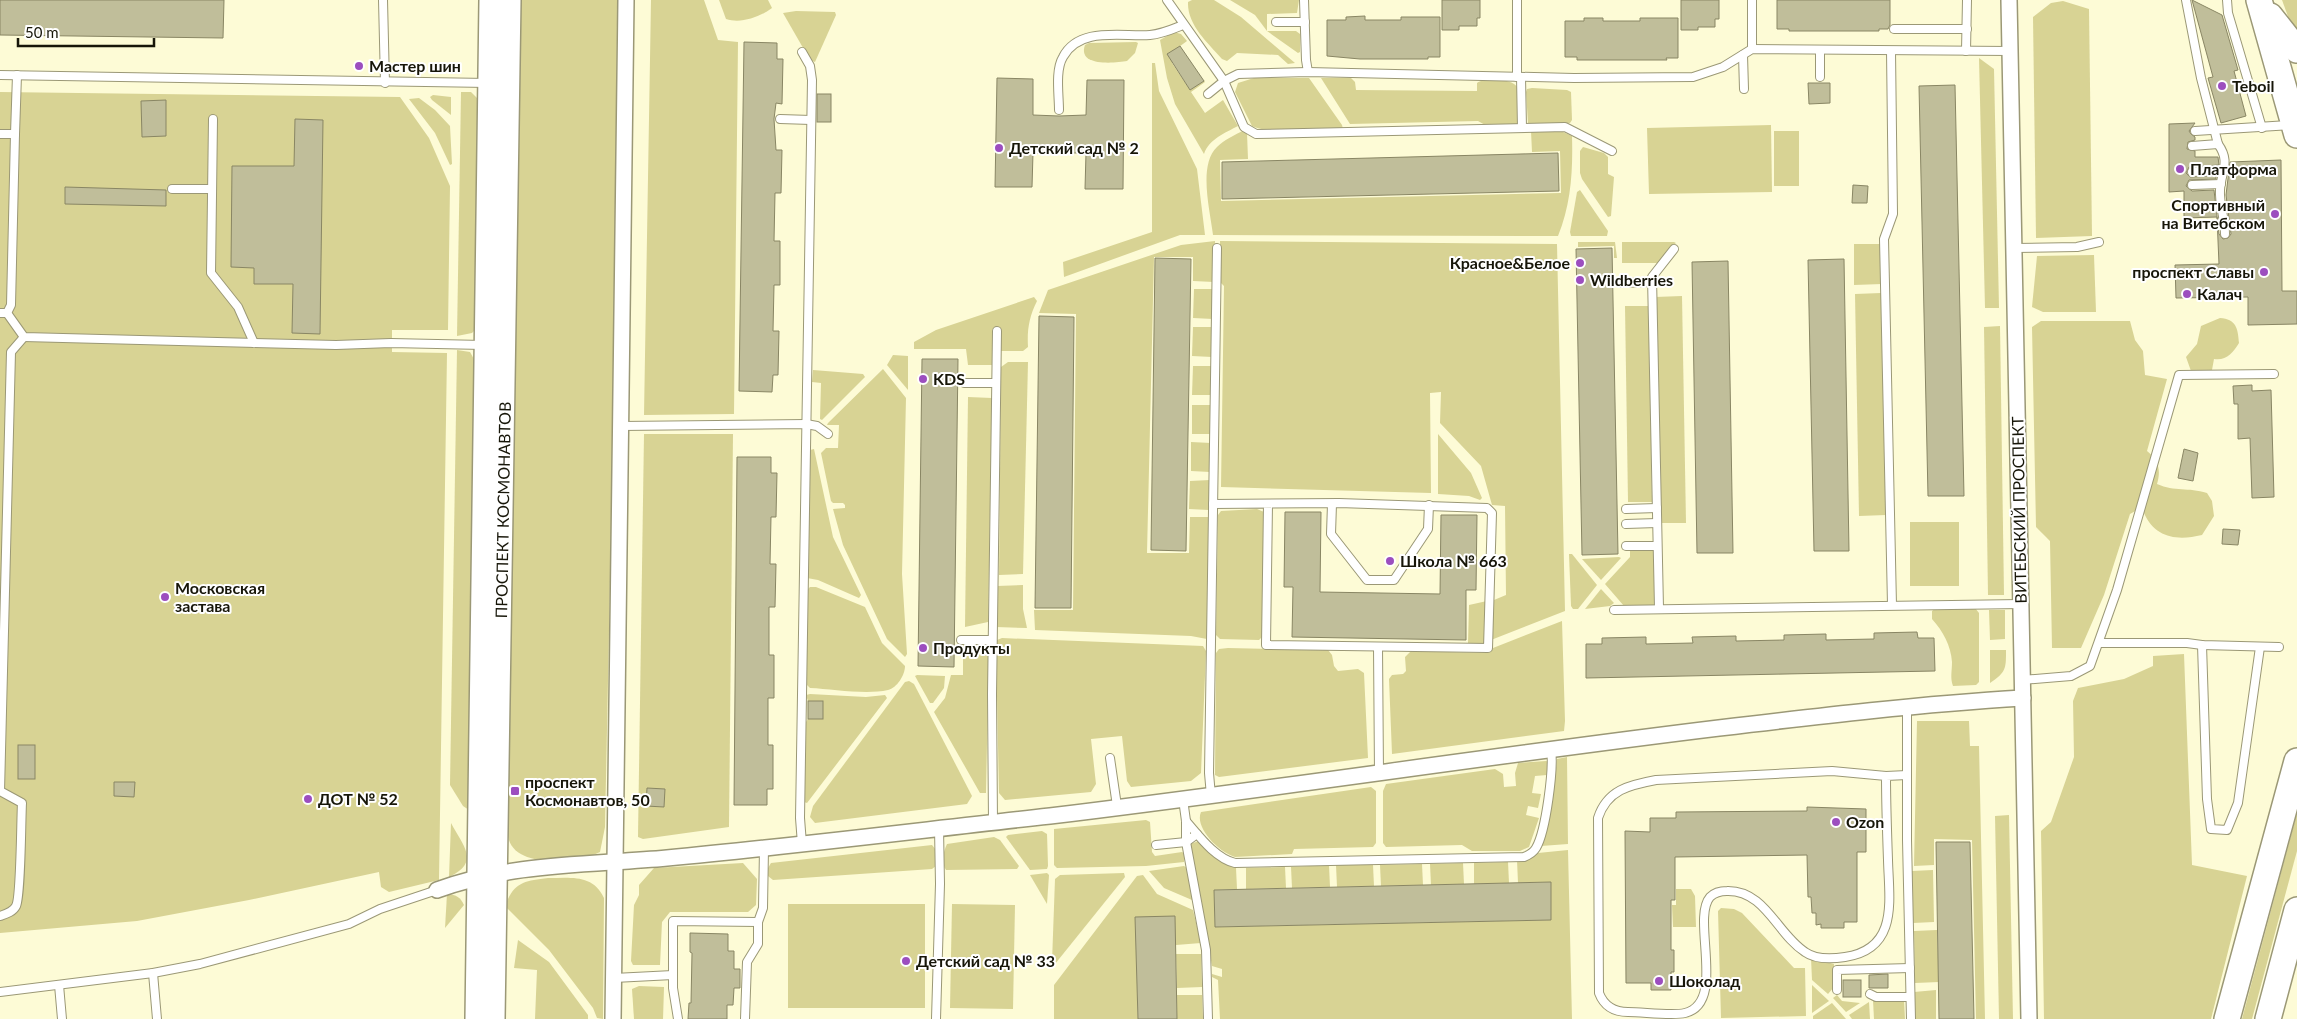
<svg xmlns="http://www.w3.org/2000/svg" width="2297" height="1019" font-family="Lato,sans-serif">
<rect width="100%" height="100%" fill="#fdfbd6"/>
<g fill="#d8d394">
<path d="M521 0H617L616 287 605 827 600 852C579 863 513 870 508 836Z"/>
<path d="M651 0H704L718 40 738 42 734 414 644 415Z"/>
<path d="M719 0H768L772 8C760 17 741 24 726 19Z"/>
<path d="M1192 0H1214L1241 17 1295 63 1288 64 1278 55 1237 53 1227 61 1222 59C1208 43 1187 25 1188 2Z"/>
<path d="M1230 0H1299L1297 13 1267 14V31H1296L1300 34V52L1298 53 1267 31 1255 15Z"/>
<path d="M2282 0H2297V41Z"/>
<path d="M2063 1 2089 9 2092 236 2036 238 2033 17 2051 3Z"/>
<path d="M796 11 835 12 836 15 815 62 810 60 783 13Z"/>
<path d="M1174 32 1181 34 1187 41 1168 55 1185 54 1172 63 1190 90 1204 80 1205 82 1191 92 1205 113 1223 100 1238 126C1225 133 1209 139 1204 154L1175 104 1167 78 1160 40Z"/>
<path d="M1136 42 1138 43 1135 53 1127 61C1115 63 1077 67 1085 45L1089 43Z"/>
<path d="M1979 58 1994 69 1999 308H1985Z"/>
<path d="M1152 63H1155L1159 91 1197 169 1205 235H1180L1064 277 1063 262 1152 232Z"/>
<path d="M1254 78H1309L1342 125 1343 129C1316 130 1276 136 1252 126L1235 92 1238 83Z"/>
<path d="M1321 78H1351L1355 82 1356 90 1477 91V83C1486 77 1512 78 1518 88L1519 122 1517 125 1487 126 1478 121 1350 124Z"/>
<path d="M1532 88 1567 90 1571 92 1572 120 1570 123 1531 125 1528 123 1526 92 1527 89Z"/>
<path d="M0 92 400 97 429 138 450 186 448 330H392V352L447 353 439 880 389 892 381 887 379 872 249 900 137 921 0 933Z"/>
<path d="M461 92H471L479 100 476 329 472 333 457 336Z"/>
<path d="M433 95 451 97V115L432 100 430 97Z"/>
<path d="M419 98 435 110 450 126 452 164 450 165 435 133 409 99Z"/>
<path d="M1771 125 1772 192 1649 194 1647 128Z"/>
<path d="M1244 130 1247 133 1248 159 1220 160 1221 201 1561 193 1560 151 1532 152 1531 131 1563 132 1572 136C1573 171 1571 204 1558 236L1213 235C1210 210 1198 165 1217 147 1224 140 1235 135 1244 130Z"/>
<rect x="1774" y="131" width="25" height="55"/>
<path d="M1583 147 1604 153 1608 157V174L1614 177 1611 216 1608 217 1582 179 1580 173V151Z"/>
<path d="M1580 190 1608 231 1607 236H1571L1570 232 1577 192Z"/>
<path d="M1215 241 1214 282 1193 281V257H1154L1147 553H1189L1190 517H1211L1207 639 1191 636 1035 630 1034 610H1073L1076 314 1039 313 1048 290 1181 245Z"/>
<path d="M1220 241 1557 244 1565 611 1491 640 1494 600 1506 595 1505 506 1492 505 1481 466 1440 423 1441 392 1430 393 1431 493 1221 487 1224 286 1220 282Z"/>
<path d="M1578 242H1615L1617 258H1614V246L1578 247Z"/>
<path d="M1622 242H1674L1676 243 1671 247 1660 263H1622Z"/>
<path d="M1854 244H1881L1882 284 1854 285Z"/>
<path d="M2094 255 2096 312H2043L2032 307 2037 256Z"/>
<path d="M1194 289H1213V319L1193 318Z"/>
<path d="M1881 293 1886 515 1859 516 1855 294Z"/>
<path d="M1682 296 1686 523H1659L1655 297Z"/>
<path d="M1034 297 1037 301C1029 317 1027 330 1028 347L1023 351H1001V329H992V365H968L966 349H914V342L936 330Z"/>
<path d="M1625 306H1649L1652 502H1628Z"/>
<path d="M2220 318C2236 319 2238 328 2239 343 2233 353 2226 361 2214 359L2212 370 2191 371 2186 357 2197 344 2201 326Z"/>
<path d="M2041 321H2130L2135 340 2143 351 2145 375 2167 379 2147 451C2159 461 2161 470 2157 484 2175 492 2188 487 2207 493L2212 501 2214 516 2202 535C2177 541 2155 538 2144 513L2137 510 2130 514 2104 595 2081 648H2052L2050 541 2036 527 2032 327Z"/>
<path d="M2000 326 2004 595H1988L1984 327Z"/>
<path d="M1193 327H1213L1212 357 1192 356Z"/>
<path d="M457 350 470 352 475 361 469 810 463 806 450 785Z"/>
<path d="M893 355 908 356V390L887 365Z"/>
<path d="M1008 362H1028L1023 574 999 575 1001 367Z"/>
<path d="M1193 366H1213L1212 395H1192Z"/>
<path d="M883 369 906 398 902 574 907 654 905 657 887 639 843 545 833 509 845 508V505L843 503H833L831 501 821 453 826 448H838L839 425H827L828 423Z"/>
<path d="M813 370 863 374 865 377 822 420 820 419 821 383 812 382Z"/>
<path d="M968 397 992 398 988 622 965 627Z"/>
<path d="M1192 405H1212L1211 434H1192Z"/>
<path d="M644 434H733L729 827 643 839 638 837Z"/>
<path d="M1438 434 1471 473 1482 498 1480 500 1469 496 1438 494Z"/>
<path d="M1191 442 1211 443 1210 472 1191 471Z"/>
<path d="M814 449 833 537 861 595 859 598 818 580 807 578 809 452 810 450Z"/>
<path d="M1210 480 1209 510 1189 509 1190 481Z"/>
<path d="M1257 509 1264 512 1262 637 1259 640 1220 639 1216 635 1218 515 1221 511Z"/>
<rect x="1910" y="522" width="49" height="64"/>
<path d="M1630 549H1654L1655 605 1624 606 1605 584 1630 557Z"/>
<path d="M1569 554H1572L1597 585 1578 609H1573L1571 606Z"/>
<path d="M1619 557 1621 558 1601 580 1582 559Z"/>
<path d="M1023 585V609L1027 628 996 627 997 586Z"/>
<path d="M810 587H816L865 607 882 643 905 666C905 675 897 688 888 690 866 695 832 689 810 688L806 684 808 589Z"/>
<path d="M1601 589 1614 603 1610 606 1585 609Z"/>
<path d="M1487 601 1486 644 1468 643 1469 605Z"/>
<path d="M1975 608 1979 613V682L1976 685 1953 686C1950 678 1952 671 1952 662 1951 646 1943 631 1932 619V611L1935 609Z"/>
<path d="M1989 610H2005V639L1990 640Z"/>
<path d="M1562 621 1565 721 1564 731 1392 754 1389 679 1392 675 1403 674 1406 671 1405 657 1411 651 1485 653 1490 652 1493 648Z"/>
<path d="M1002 638 1203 646 1206 651 1201 773 1191 781 1131 787 1127 781 1122 736 1091 739 1096 784 1091 792 1005 800 999 793 996 647 997 640Z"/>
<path d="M963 643H989L986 793H980L934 712 945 698 951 675H963Z"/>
<path d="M1228 648 1328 650 1332 655 1334 666 1338 671 1358 669 1364 673 1368 758 1219 777 1215 775 1216 653 1219 649Z"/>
<path d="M1990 650H2006C2006 669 2006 672 1990 683Z"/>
<path d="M2184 654 2192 865 2247 876 2211 1019H2044L2041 831 2051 822 2074 757 2073 701 2078 688 2124 679 2153 666V656Z"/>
<path d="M917 675 945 676 944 688 933 703H930L915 676Z"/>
<path d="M909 681 914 684 972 796 967 804 815 823 810 817 813 806 905 682Z"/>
<path d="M810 694 866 697 885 695 887 698 807 803 804 802 806 722 808 719 823 718V701H808L806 695Z"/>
<path d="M1917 721H1969L1970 746H1979L1985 1019H1976L1972 840 1934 839V865L1914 866Z"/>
<path d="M1567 757 1568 844 1541 846 1555 777 1557 759Z"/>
<path d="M1546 761 1549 762 1547 775 1535 776 1532 793 1541 794 1538 808 1528 806 1526 815 1539 818 1529 847 1520 851H1472L1462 845 1386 847 1383 843V791L1386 784 1495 769 1503 774 1504 787 1516 786 1515 773 1518 763Z"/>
<path d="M1371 787 1376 791V843L1373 847 1294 849 1292 854 1235 857C1220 853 1194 828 1201 812Z"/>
<path d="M2297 813V851L2252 1019H2242Z"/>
<path d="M2009 815 2013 1019H1999L1995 816Z"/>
<path d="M1146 820 1150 822 1152 852 1155 856 1182 852 1185 854 1184 862 1146 866 1057 868 1054 865V829Z"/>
<path d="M451 823C463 846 481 862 449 877Z"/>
<path d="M1042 831 1047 834 1048 866 1047 869 1030 870 1006 837 1008 835Z"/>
<path d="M994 837 1000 840 1019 866 1017 869 946 870C941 863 943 852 947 844Z"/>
<path d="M1199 841 1216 858 1236 868 1237 889 1214 890 1215 927 1551 920V882L1518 883 1517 860 1531 858 1538 853 1568 850 1572 1019H1220L1218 980 1212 977V974L1222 977V969L1212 966 1190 844Z"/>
<path d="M932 845 936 850V866L932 869 773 880 768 876V868L771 863Z"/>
<path d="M1508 862 1509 883 1474 884V863Z"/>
<path d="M743 863 757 879 756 905 748 912H670L662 922 660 965H633L631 961 634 905 639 895V885L654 868Z"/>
<path d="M1463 863 1464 884 1431 885 1430 864Z"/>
<path d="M1422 864 1423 885 1381 886 1380 865Z"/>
<path d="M1329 865 1330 887 1292 888 1291 867Z"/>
<path d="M1336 865H1373L1374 886 1337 887Z"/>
<path d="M1184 866 1187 868 1194 899 1192 900 1164 888 1149 871Z"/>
<path d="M1285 867 1286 888 1246 889V868Z"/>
<path d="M1933 870 1934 922 1913 923 1912 871Z"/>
<path d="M1047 873 1049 875 1047 904 1030 875Z"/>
<path d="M1124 873 1125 877 1055 964 1052 962 1055 879 1060 875Z"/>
<path d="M1143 875 1157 894 1193 910 1201 943 1176 945 1136 917 1138 1019H1054V985L1137 876Z"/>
<path d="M548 878C571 878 593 874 604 898L603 1019 597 1018 593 1008 549 950 505 906C514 882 524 881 548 878Z"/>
<path d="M1676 889H1691L1695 896 1696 927H1673L1672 905H1676Z"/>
<path d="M447 894C457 895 460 897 464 905L445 928Z"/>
<rect x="788" y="904" width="137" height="104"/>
<path d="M952 904 1015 905 1013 1009 950 1008Z"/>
<path d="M1721 908 1734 909 1742 913 1794 968H1805L1806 1016 1721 1018 1718 911Z"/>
<path d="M1937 930 1939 982 1915 983 1914 931Z"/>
<path d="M518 940 549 962 588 1015V1019H535L537 970 514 968Z"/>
<path d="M1176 954H1201L1202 987 1177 988Z"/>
<path d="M1811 958 1834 964V987L1828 994 1812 980Z"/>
<path d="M1812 985 1829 1001 1812 1013Z"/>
<path d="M639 986 664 987 663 1019H634L632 989Z"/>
<path d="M1936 990V1019H1915L1914 992Z"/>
<path d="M1177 995H1202L1203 1019H1177Z"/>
<path d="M1837 995 1842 1001 1860 1003 1846 1012 1833 998Z"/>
<path d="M1873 1000H1904L1905 1019H1874Z"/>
<path d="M1869 1002 1870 1019H1852L1849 1015Z"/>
<path d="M1832 1003 1846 1019H1813V1016Z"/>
</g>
<g fill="#c0be9a" stroke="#898664">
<path d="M0 0H224L223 38 0 35Z"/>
<path d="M1442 0H1480V18H1477V26H1459V30H1442Z"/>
<path d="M1681 0H1719V19H1715V27H1698V30H1681Z"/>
<path d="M1777 0H1890V25L1888 29H1879V31H1789V29H1777Z"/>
<path d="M2192 0 2222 15 2238 70 2234 71 2246 116 2221 123 2208 78 2213 77Z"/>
<path d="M1365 16V20H1401V17H1440V57H1428V59H1360L1327 56V20H1346V17Z"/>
<path d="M1584 18H1603V21H1640V18H1678V58H1666L1667 60H1577V57H1565V21H1584Z"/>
<path d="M744 42 777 43V59H783L782 104 776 103 774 119 776 150H782L781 193H775L774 241H780V285H774L773 331H779L778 375H773L772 392 739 391Z"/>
<path d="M1180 46 1204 81 1190 90 1167 54Z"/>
<path d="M997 78 1033 79V115L1059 116 1086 115 1087 80H1124L1123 189H1085L1086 153H1033L1032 187H995Z"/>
<path d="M1808 83H1830V103L1809 104Z"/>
<path d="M1955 85 1964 496H1928L1919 86Z"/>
<rect x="817" y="94" width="14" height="28"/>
<path d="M166 100V136L142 137 141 101Z"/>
<path d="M295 119 323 120 320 334 292 333 293 284H254V268L231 267 232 166H294Z"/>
<path d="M2195 123 2189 131 2191 134 2195 137V140L2188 142 2187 149 2195 151V157H2218L2219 165 2189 167 2186 173 2190 177 2216 176V179L2189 180 2186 186 2192 191 2214 190 2219 234 2223 239 2228 238 2231 234 2226 195 2230 162 2281 160 2282 291H2297V324L2248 325V297L2176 298 2175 265 2219 264 2217 217 2184 218V191L2169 192V124Z"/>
<path d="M1558 153 1559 191 1222 199V162Z"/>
<path d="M1853 185 1868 186 1867 203H1852Z"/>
<path d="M65 187 166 190V206L65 204Z"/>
<path d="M1612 248 1618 554 1582 555 1576 249Z"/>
<path d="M1155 258 1191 259 1186 551 1151 550Z"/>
<path d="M1844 259 1849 551H1814L1808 260Z"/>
<path d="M1728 261 1733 553H1697L1692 262Z"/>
<path d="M1039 316 1074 317 1071 608H1035Z"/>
<path d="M922 359H958L954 667 918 666Z"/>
<path d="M2252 385V391L2271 390 2274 497 2252 498 2250 438 2238 439V404H2234L2233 386Z"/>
<path d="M2184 449 2198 453 2193 481 2178 478Z"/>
<path d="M737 457H771V473H777L776 517H771L770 564H776L775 607H769V655H774V698H768V745H773V789H767V805H734Z"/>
<path d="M1285 512H1321L1320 592 1440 594 1441 515H1477L1476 590H1466V640L1292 637 1293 587H1284Z"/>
<path d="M2223 529 2240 530 2238 545 2222 544Z"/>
<path d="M1917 632 1918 638H1934L1935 671 1586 678V644H1602V638L1646 637V644L1693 643 1692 637 1736 636V641L1784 640V635L1826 634V640L1874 639V633Z"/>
<rect x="808" y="701" width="15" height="18"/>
<rect x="18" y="745" width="17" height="34"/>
<path d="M114 782H135L134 797 114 796Z"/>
<path d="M647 788 665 789 664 807 646 806Z"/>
<path d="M1807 807 1866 809V852H1857V922H1844V928H1821V924L1816 925V913H1812L1811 897H1808L1807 855 1675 857V900H1671V950H1674V972H1671V990H1651V983H1626L1625 831 1650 832V818H1676V812L1807 811Z"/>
<path d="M1936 842H1970L1974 1019H1939Z"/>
<path d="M1551 882V920L1215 927 1214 890Z"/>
<path d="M1175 916 1177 1019H1138L1135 917Z"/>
<path d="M690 933 728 934V951H734V969H740V988H734L733 1005H727V1019H688L689 1003H691L692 953 690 952Z"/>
<path d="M1888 974V988H1869V975Z"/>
<rect x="1843" y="980" width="18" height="17"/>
</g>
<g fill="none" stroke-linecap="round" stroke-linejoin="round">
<defs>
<g id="lane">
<path d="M383 0 385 83"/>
<path d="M1167 0 1224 81 1244 127 1256 134 1565 127 1612 151"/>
<path d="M1304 0 1306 60 1308 72"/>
<path d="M1517 0V77"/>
<path d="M2186 0 2201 78 2218 144 2192 146"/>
<path d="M2227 0 2228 13 2262 128"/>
<path d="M1276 22H1305"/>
<path d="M1894 29H1967"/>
<path d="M1752 49V0"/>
<path d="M1820 50V77"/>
<path d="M1891 51 1893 214 1884 239 1892 605"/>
<path d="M1966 51 1967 0"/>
<path d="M802 52 810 66 812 80 800 818 802 844"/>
<path d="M1743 55 1744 89"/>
<path d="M0 75 488 83"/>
<path d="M1521 77 1522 128"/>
<path d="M1208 94 1224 81 1238 74 1308 72 1574 78 1693 77 1723 67 1752 49 2010 51"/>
<path d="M1059 110C1059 95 1055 70 1063 57 1079 26 1122 37 1150 35 1162 34 1173 29 1183 25"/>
<path d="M213 119 211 273 238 307 254 343"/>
<path d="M780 119 811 120"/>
<path d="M2195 131 2290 125"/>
<path d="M0 134H15L11 305 7 313"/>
<path d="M15 134 17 75"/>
<path d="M2218 144C2231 162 2221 171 2220 190 2219 204 2225 219 2225 234"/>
<path d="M2192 172 2225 170"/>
<path d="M2192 185 2221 184"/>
<path d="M172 189H212"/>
<path d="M2014 248 2077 247 2099 242"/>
<path d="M1621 283 1653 282"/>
<path d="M0 313H7L24 337 336 345 391 343 483 345"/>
<path d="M964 383H996"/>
<path d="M621 426 806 424 817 426 828 434"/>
<path d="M1213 504 1339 503 1487 508 1492 513 1488 648 1266 645 1268 504"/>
<path d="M1332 504 1331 534 1367 580H1394L1428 529 1429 505"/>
<path d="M1626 509 1657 508"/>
<path d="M1626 524 1657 523"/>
<path d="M1626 546H1657"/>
<path d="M1659 608 1652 277 1674 249"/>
<path d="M1614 610 2021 604"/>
<path d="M961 640H992"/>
<path d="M2099 643H2187L2202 645 2279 647"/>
<path d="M2202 645 2207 799 2211 829 2227 830 2238 803 2260 647"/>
<path d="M1378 647 1379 773"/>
<path d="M2022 680 2071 676 2090 666 2117 590 2179 375 2274 374"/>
<path d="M1907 706V840L1911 1019"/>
<path d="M1110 758 1117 806"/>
<path d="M1886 776C1886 804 1887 832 1888 860 1889 900 1899 949 1845 957 1832 959 1816 960 1805 952 1777 934 1765 890 1727 891 1721 891 1714 893 1710 897 1691 919 1727 1003 1685 1013 1672 1016 1643 1012 1628 1012 1614 1012 1604 1006 1599 993L1598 818C1607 790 1629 785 1656 780L1832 771 1886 776 1907 775"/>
<path d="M1211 796 1209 773 1217 248"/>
<path d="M1183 799 1186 821V842L1206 950 1208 1019"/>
<path d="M1186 821C1199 836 1215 858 1235 863L1524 857C1529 855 1533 853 1536 848 1546 831 1554 768 1551 749"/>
<path d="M993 822 992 694 997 331"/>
<path d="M1156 845 1186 842 1197 834"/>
<path d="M0 916C6 914 13 912 16 906 21 897 21 819 22 803L0 791 11 352 24 337"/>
<path d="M153 973 157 1019"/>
<path d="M614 978 673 975"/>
<path d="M59 985 62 1019"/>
<path d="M1837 990V970L1910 968"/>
<path d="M0 992 153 973 200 964 349 924 380 909 437 890"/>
<path d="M1870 994 1876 997H1910"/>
<path d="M678 1019 673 988V921L758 922"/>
<path d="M745 1019 747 962 758 944V922L763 908 764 848"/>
<path d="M936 1019 940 884 939 828"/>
</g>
<g id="street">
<path d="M2009 0 2029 1019"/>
<path d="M437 890C509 863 591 865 667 858 795 846 923 830 1050 816 1274 789 1496 755 1719 728 1820 716 1921 704 2023 698"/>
<path d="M613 1019 626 0"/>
</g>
<g id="secondary">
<path d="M476 1019 490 0"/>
<path d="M494 1019 510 0"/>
</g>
<g id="primary">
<path d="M2259 0 2297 135"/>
<path d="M2270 16 2297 50"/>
<path d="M2227 1019 2297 761"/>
<path d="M2268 1019 2297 910"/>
</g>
</defs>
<use href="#lane" stroke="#9b9876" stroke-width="10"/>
<use href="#street" stroke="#9b9876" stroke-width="18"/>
<use href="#secondary" stroke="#9b9876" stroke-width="24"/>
<use href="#primary" stroke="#9b9876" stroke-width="28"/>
<use href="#lane" stroke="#fff" stroke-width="8"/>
<use href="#street" stroke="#fff" stroke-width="15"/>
<use href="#secondary" stroke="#fff" stroke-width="21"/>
<use href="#primary" stroke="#fff" stroke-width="25"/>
</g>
<g fill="#9c4ebf" stroke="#fff" stroke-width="2">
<circle cx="359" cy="66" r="5"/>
<circle cx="2222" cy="86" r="5"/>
<circle cx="999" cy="148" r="5"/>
<circle cx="2180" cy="169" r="5"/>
<circle cx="2275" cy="214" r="5"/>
<circle cx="1580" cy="263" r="5"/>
<circle cx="2264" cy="272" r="5"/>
<circle cx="1580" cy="280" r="5"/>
<circle cx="2187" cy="294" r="5"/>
<circle cx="923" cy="379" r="5"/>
<circle cx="1390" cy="561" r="5"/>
<circle cx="165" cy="597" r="5"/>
<circle cx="923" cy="648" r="5"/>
<rect x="510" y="786" width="10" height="10" rx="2.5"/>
<circle cx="308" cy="799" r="5"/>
<circle cx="1836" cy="822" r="5"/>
<circle cx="906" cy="961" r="5"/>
<circle cx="1659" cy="981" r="5"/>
</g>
<g text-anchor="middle" stroke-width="4" stroke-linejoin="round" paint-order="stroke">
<g font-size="16" font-weight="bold" fill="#171609" stroke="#fff" text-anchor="start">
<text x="369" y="72">Мастер шин</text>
<text x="2232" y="92">Teboil</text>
<text x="1009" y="154">Детский сад № 2</text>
<text x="2190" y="175">Платформа</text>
<text x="2265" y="211" text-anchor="end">Спортивный<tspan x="2265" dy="18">на Витебском</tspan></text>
<text x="1570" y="269" text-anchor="end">Красное&amp;Белое</text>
<text x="2254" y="278" text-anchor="end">проспект Славы</text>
<text x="1590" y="286">Wildberries</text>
<text x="2197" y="300">Калач</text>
<text x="933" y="385">KDS</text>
<text x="1400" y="567">Школа № 663</text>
<text x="175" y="594">Московская<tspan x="175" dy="18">застава</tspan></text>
<text x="933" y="654">Продукты</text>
<text x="525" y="788">проспект<tspan x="525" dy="18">Космонавтов, 50</tspan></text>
<text x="318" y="805">ДОТ № 52</text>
<text x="1846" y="828">Ozon</text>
<text x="916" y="967">Детский сад № 33</text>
<text x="1669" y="987">Шоколад</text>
</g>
<g font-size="16" fill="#171609" stroke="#fff">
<text transform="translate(503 510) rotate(-89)" y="6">ПРОСПЕКТ КОСМОНАВТОВ</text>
<text transform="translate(2019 510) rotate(-91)" y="6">ВИТЕБСКИЙ ПРОСПЕКТ</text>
</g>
</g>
<path d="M18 38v8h136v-8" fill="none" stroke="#171609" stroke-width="2.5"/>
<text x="25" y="38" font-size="15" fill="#171609" stroke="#ffffff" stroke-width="4" paint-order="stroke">50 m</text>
</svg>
